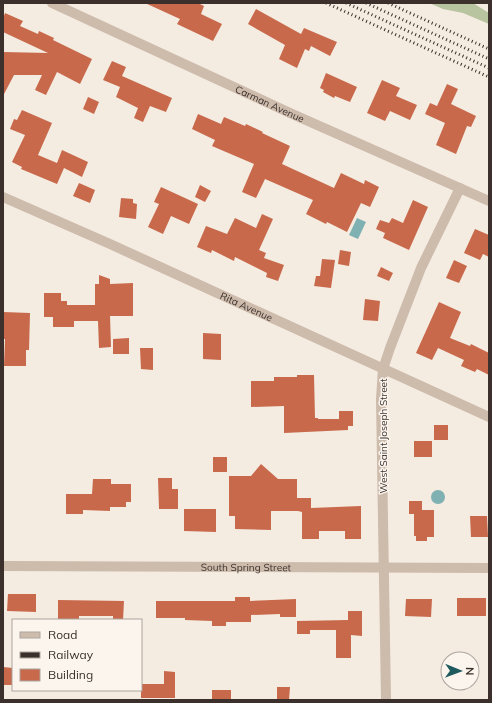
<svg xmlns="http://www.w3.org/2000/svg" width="492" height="703" font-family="Mulish,sans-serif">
<rect width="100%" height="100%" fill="#f4ebe1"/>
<path fill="#b8c4a0" d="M429 3H473L489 13V24L463 13 443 9Z"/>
<g fill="#7fb0b2">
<path d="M357 218 366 222 358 239 349 235Z"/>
<circle cx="438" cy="497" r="7"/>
</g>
<g fill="#c8694b">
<path d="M145 3H198L204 6 201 14 222 24 213 41 177 24 180 19Z"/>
<path d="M256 9 301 34 304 28 337 42 330 56 311 46 309 51 305 49 297 68 279 59 285 45 248 24Z"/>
<path d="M5 13 23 21 20 26 38 34 39 31 54 38 53 40 92 59 80 84 57 72 46 95 35 90 42 75H14L3 96V52L48 53 3 32V19Z"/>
<path d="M112 61 126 67 122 76 172 98 166 112 150 106 143 122 134 118 138 108 116 97 120 87 103 80Z"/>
<path d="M326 73 357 87 350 102 335 96 334 98 323 92 324 90 320 88Z"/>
<path d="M382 80 400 88 396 96 417 105 410 120 390 111 385 121 367 113Z"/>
<path d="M447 84 458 89 451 104 476 116 471 127 467 126 456 154 436 145 445 123 425 114 430 103 437 106Z"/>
<path d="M88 97 99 102 94 114 83 109Z"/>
<path d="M22 110 52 123 38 155 57 163 62 150 88 162 82 177 64 168 57 184 21 169 22 167 12 162 25 135 10 129 14 119 17 120Z"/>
<path d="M198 114 221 124 224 117 245 126 246 124 263 132 262 133 290 146 282 164 334 188 341 173 364 184 365 180 379 187 370 207 361 203 347 232 327 222 326 224 306 214 313 200 265 179 256 198 242 192 254 164 212 146 215 140 192 129Z"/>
<path d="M79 183 95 190 90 203 73 196Z"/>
<path d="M200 185 211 191 205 202 195 197Z"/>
<path d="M161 187 198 204 189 224 171 216 163 234 148 227 159 204 154 202Z"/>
<path d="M121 198 133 199V203L137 204 136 219 119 217Z"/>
<path d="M413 200 428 207 409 250 383 238 385 233 376 229 380 220 389 223 392 218 403 223Z"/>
<path d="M262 214 273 219 259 250 266 253 264 258 284 265 278 281 266 277 267 273 235 257 234 261 212 250 211 253 197 247 206 226 227 234 235 218 256 228Z"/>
<path d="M475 229 489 235V257L483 254 480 260 464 253Z"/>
<path d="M340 250 351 252 349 266 338 264Z"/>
<path d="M322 259 335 260 331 288 314 286 316 276H320Z"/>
<path d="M454 260 467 266 459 283 446 278Z"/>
<path d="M381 267 393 273 389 281 377 276Z"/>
<path d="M99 275 110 279V284L133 283V316H110L111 347 99 348 98 321H74V327H53V317H44V293H61V301H67V305H95V284H99Z"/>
<path d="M365 299 380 301 378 321 363 320Z"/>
<path d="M439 302 461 312 450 338 470 346 471 344 489 353V375L477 369 475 372 461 366 464 360 438 348 432 360 416 353Z"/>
<path d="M3 312 30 313 29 350H26V366H4L5 339H3Z"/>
<path d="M203 333 221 334V360L203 359Z"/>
<path d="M129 338V354H113V339Z"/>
<path d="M140 348H153V370L141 369Z"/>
<path d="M297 375H314L315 418H318V419H339V411H353V426H348V430L284 433V406L251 407V381H274V377H297Z"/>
<rect x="434" y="425" width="14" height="15"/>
<rect x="414" y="441" width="18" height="16"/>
<rect x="213" y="457" width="14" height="15"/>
<path d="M261 464 278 479H297V498H311V508L361 506V539H345V531H319V539H302V512L298 511H271V530L235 529V516H229V476H251Z"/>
<path d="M158 478H172V489H178V509H159Z"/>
<path d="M93 479H111V484H131V502H126V507H110V511L83 510V514H66V494H92Z"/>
<path d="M409 501H422V510H434V537H427V541H416V536H414V514H409Z"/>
<path d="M184 509H216V532L184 531Z"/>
<path d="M470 516H487L488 537H471Z"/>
<path d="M8 594H36V612L7 611Z"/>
<path d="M235 597H250V601L296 599V617H280V614L251 615V622H226V626H212V621L185 620V618H156V601H235Z"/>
<rect x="457" y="598" width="29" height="18"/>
<path d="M406 599H432L431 617 405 616Z"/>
<path d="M58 600 124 601 123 620H113V616H79V620L58 619Z"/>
<path d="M348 611H362V636L351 635V658H336V630H310V634H297V621L348 620Z"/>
<path d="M3 667 13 668V685H3Z"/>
<path d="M164 671 175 672V698H141V684H164Z"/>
<path d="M277 687H290L289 700H277Z"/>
<rect x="212" y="690" width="19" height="10"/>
</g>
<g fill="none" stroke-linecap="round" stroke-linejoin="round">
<g stroke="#cdbbac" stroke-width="10">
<path id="s1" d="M52 3 290 113 489 201"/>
<path id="s2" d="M3 197 110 244 489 417"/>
<path id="s3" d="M3 566 489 568"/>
<path d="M386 700 381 399 383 369 390 348 421 268 460 188"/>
</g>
<g stroke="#3b302b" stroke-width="3" stroke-dasharray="1 3" stroke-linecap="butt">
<path d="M326 3 489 77"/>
<path d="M346 3 489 68"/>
<path d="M366 3 489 59"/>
<path d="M388 3 489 49"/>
</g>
</g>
<g text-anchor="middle" stroke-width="3" stroke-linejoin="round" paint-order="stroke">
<g font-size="10" fill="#3b302b" stroke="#fbf5ee">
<text dy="4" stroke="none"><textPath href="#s1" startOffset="240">Carman Avenue</textPath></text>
<text dy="4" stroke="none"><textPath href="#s2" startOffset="267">Rita Avenue</textPath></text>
<text transform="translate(383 436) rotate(-90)" y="4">West Saint Joseph Street</text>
<text dy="4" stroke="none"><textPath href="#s3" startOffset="243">South Spring Street</textPath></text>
</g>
</g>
<rect width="492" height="703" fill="none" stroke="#3b302b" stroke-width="8"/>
<rect x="12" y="619" width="130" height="72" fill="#fbf5ee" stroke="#aea6a0"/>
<rect x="20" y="632" width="20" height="6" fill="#cdbbac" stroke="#aea6a0"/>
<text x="48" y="639" font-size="12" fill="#3b302b">Road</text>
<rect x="20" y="652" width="20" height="6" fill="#3b302b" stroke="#aea6a0"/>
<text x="48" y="659" font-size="12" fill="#3b302b">Railway</text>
<rect x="20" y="669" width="20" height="12" fill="#c8694b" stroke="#aea6a0"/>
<text x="48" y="679" font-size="12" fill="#3b302b">Building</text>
<g transform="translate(460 671) rotate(91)"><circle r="19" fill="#fbf5ee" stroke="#aea6a0"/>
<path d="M0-3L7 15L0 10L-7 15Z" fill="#1f5a5e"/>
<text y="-6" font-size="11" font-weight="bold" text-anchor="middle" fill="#3b302b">N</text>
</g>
</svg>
